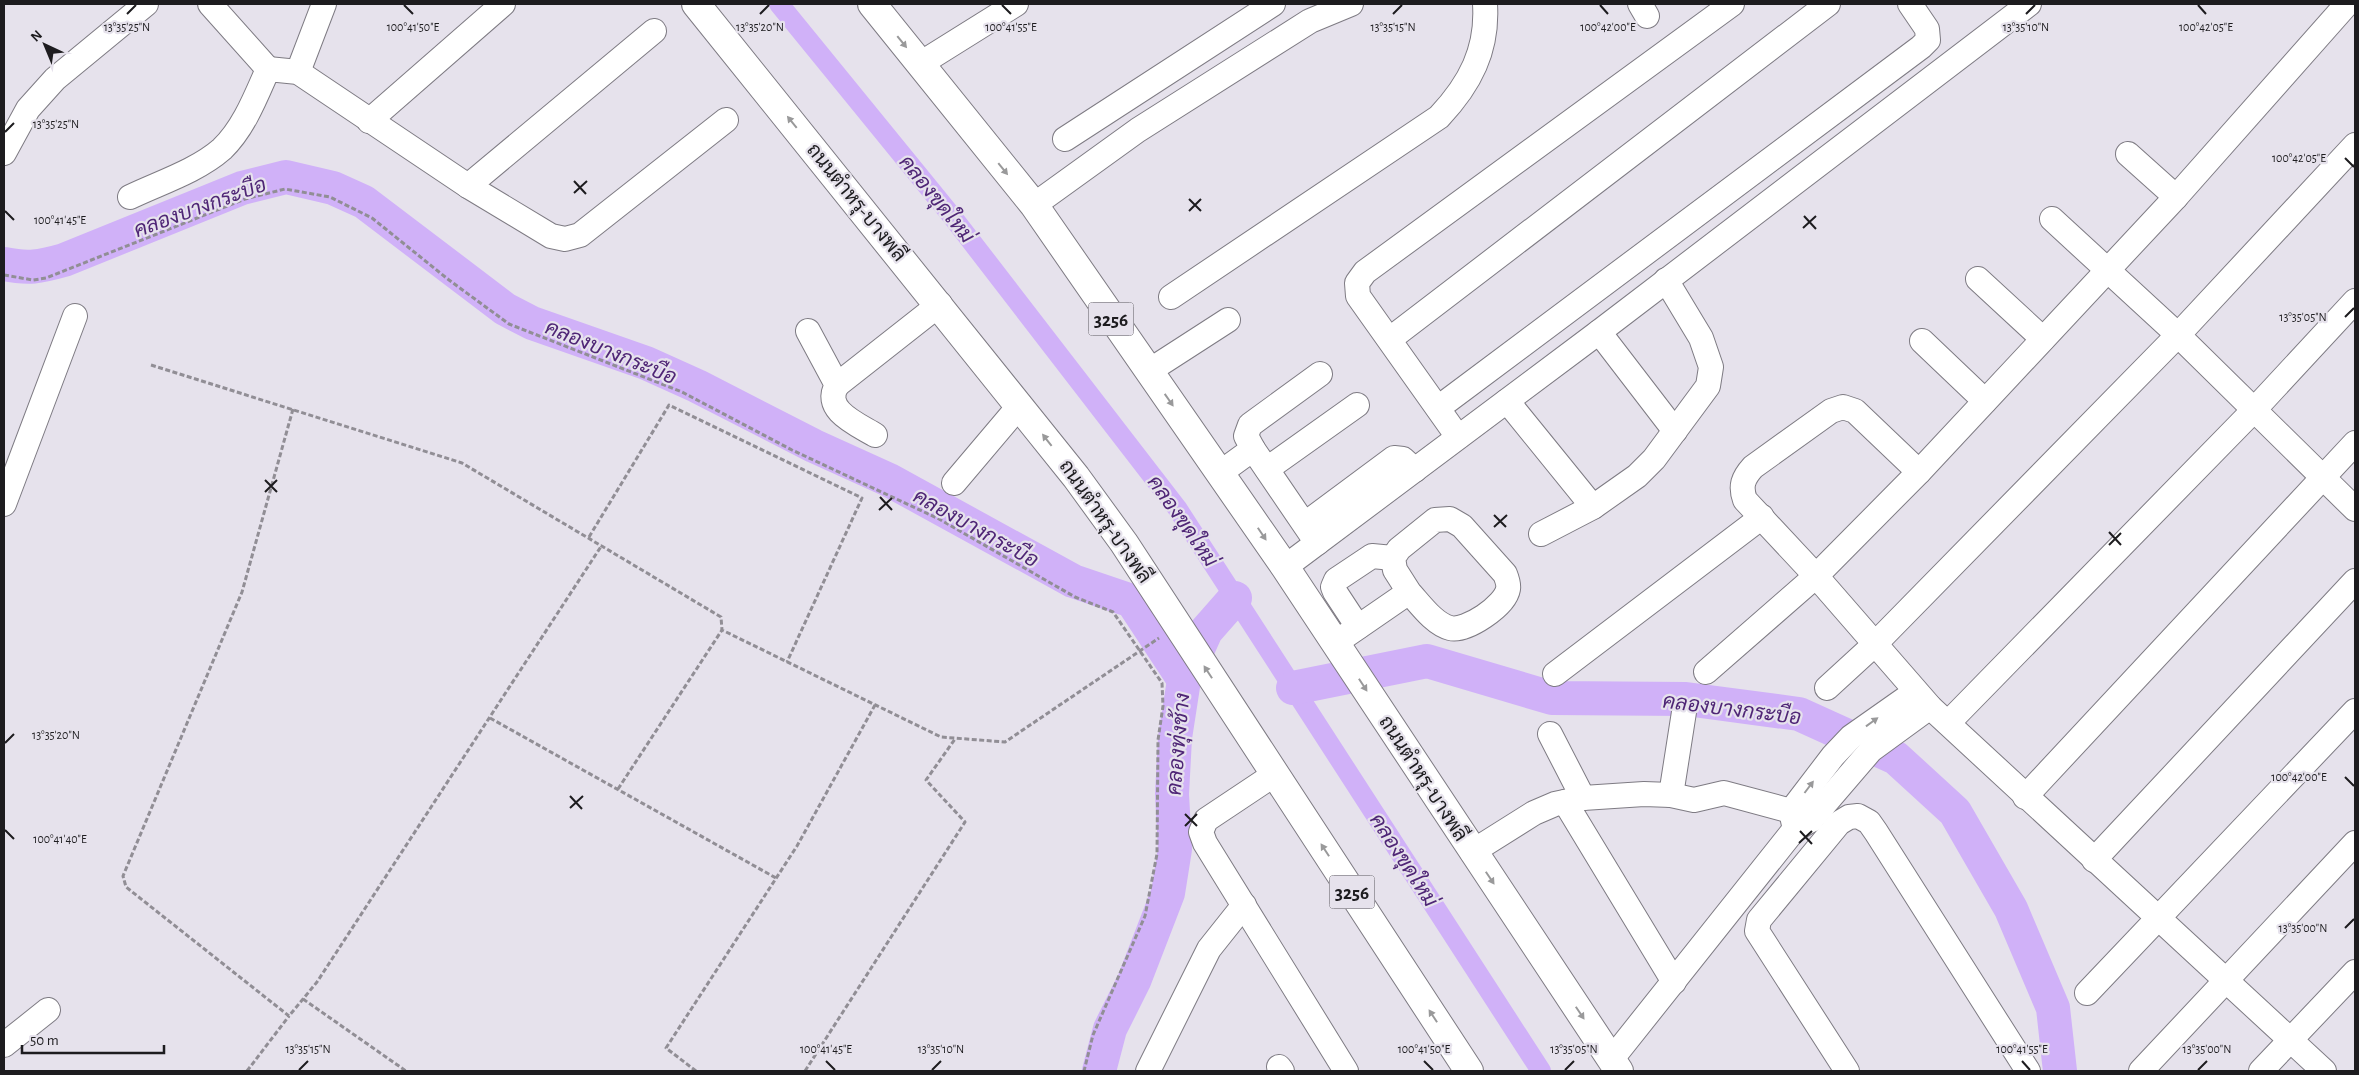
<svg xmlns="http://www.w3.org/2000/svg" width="2359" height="1075" font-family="'Alegreya Sans',Sarabun,sans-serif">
<rect width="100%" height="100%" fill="#e6e2ec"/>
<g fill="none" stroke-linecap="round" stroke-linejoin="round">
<path stroke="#d0b1f8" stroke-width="20" d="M779 4 951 215 1177 508 1541 1071"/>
<g stroke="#d0b1f8" stroke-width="34">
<path d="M4 264C29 269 39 267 64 260L242 188 286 177 333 188 364 202 505 309 532 323 646 363 697 386 814 446 889 480 1073 581 1132 601 1184 680"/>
<path d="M1293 688 1427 661 1552 698 1686 699 1799 714 1896 758 1955 812 2011 909 2053 1008 2060 1071"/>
<path d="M1099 1071 1110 1029 1134 981 1168 893 1175 849 1172 794 1175 738 1184 680 1206 631 1235 598"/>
</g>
<defs>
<g id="minor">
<path d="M210 4 268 69"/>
<path d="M1640 4 1647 16"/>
<path d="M920 64 1016 4"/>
<path d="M298 72 324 4"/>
<path d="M369 121 503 4"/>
<path d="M1065 139 1273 4"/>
<path d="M4 153 28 109 55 79 146 4"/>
<path d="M2128 154 2176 197"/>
<path d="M468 186 654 31"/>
<path d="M130 197C159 183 197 171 222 149 244 128 256 96 268 69L298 72 468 186 551 236 565 239 580 235 726 120"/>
<path d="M1034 205 1138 130 1310 21 1351 4"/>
<path d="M2052 219 2178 335 2355 509"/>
<path d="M1978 279 2043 339"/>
<path d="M1171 297 1439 117C1470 84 1488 50 1485 4"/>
<path d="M808 331 837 385C822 410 857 424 875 435"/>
<path d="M1599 332 1675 431"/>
<path d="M1390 339 1828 4"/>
<path d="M1922 341 1985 401"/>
<path d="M1149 371 1228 320"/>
<path d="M837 385 940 304"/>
<path d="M1507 401 1593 507"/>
<path d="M1438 408 1921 47 1928 40 1927 29 1910 4"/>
<path d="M1458 437 1358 296 1357 283 1365 272 1732 4"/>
<path d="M1253 449 1246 436 1250 425 1320 374"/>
<path d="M1267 469 1357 405"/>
<path d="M1919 472 1855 411 1843 407 1831 411 1753 467C1743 478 1740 486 1745 500L1816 576 1930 707 2324 1071"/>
<path d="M1220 473 1253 449 1317 543"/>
<path d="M954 483 1020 405"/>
<path d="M4 504 75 316"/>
<path d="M1305 524 1394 458 1403 459 1415 470"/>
<path d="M1541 534 1593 507 1637 476 1654 459 1708 386 1711 367 1701 338 1666 280"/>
<path d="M1285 567 1599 332 2029 4"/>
<path d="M1358 627 1335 592 1333 587 1336 580 1372 556 1393 558"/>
<path d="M1335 643 1409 592 1395 570 1393 558 1399 549 1435 520 1450 519 1462 526 1505 574C1507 579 1509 584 1508 589 1505 606 1466 632 1450 628 1434 624 1420 604 1409 592"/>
<path d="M1706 672 1816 576 1919 472 2176 197 2347 4"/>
<path d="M1555 674 1762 517"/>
<path d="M1827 688 1875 644 2178 335 2355 145"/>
<path d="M1948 723 2253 411 2355 301"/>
<path d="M1550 734 1583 798"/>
<path d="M1275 774 1206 820 1201 832 1205 843 1346 1071"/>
<path d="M1671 795 1684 712"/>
<path d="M2025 797 2355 443"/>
<path d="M1565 802 1674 982"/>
<path d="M1794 825 1791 811 1833 756 1851 737 1915 692"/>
<path d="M1472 852 1534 813 1555 804 1583 798 1644 794 1671 795 1694 800 1724 793 1791 811 1811 820"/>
<path d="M2094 860 2355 581"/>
<path d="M2087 993 2355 711"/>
<path d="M4 1045 48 1010"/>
<path d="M1611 1060 1794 830 1811 820 1871 750 1930 707"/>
<path d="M1279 1067 1282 1071"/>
<path d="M1148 1071 1209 949 1244 905"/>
<path d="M1847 1071 1757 931 1759 920 1839 823 1849 817 1858 816 1869 822 1876 832 2028 1071"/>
<path d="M2141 1071 2355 843"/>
<path d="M2261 1071 2355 972"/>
</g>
<g id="major">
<path d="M696 4 1076 477 1124 543 1469 1071"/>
<path d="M872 4 1034 205 1285 567 1619 1071"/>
</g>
</defs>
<use href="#minor" stroke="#7e7b83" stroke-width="26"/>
<use href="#major" stroke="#7e7b83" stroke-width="30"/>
<g stroke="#918e95" stroke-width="3" stroke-dasharray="5 2.5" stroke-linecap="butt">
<path d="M151 365 462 463 721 617 722 630 941 737 1005 742 1159 638"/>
<path d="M293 409 242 592 123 876 126 887 289 1016 317 982 602 545"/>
<path d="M589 537 669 405 862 498 787 662"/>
<path d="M490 718 776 878"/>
<path d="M618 789 722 630"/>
<path d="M303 999 406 1071"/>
<path d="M247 1071 289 1016"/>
<path d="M696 1071 666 1048 797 846 875 705"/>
<path d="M805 1071 965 822 926 780 955 739"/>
</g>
<use href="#minor" stroke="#fff" stroke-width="24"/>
<use href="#major" stroke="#fff" stroke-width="28"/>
<path stroke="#918e95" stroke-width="3" stroke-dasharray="5 2.5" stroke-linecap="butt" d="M4 275 33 280 46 278 245 199 285 189 330 197 372 218 449 280 509 324 682 392 792 450 939 519 1075 597 1113 612 1162 683 1163 706 1158 740 1157 854 1145 916 1093 1035 1084 1071"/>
</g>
<defs><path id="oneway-solid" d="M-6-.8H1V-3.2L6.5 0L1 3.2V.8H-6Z" transform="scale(1.25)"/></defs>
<g fill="#99999a">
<use href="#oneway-solid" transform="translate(902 42) rotate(51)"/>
<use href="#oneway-solid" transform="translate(792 122) rotate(-129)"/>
<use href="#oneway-solid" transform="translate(1003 169) rotate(51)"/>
<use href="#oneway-solid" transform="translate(1169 400) rotate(55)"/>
<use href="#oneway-solid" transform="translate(1047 440) rotate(-128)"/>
<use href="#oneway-solid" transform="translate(1262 534) rotate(56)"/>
<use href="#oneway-solid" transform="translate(1208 672) rotate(-123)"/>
<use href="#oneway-solid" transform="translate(1363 685) rotate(57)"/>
<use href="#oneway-solid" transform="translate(1872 722) rotate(-36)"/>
<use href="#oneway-solid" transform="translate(1809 787) rotate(-53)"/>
<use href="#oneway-solid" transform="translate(1325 850) rotate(-123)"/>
<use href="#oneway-solid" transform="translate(1490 878) rotate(56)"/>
<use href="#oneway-solid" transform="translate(1580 1013) rotate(56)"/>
<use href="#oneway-solid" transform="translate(1433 1016) rotate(-123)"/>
</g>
<path fill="none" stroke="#1d1c1f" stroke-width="2" d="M404 5 413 14M1002 5 1011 14M1600 5 1608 14M2198 5 2206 14M127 14 136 5M760 14 769 5M1393 14 1402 5M2026 14 2035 5M5 132 14 123M2345 158 2354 167M574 181 586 194M574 193 587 181M1189 199 1201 211M5 211 14 220M1189 211 1201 199M1804 216 1816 229M1803 228 1816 216M2345 317 2354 308M265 480 277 492M265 492 277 480M880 497 892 510M879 510 892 498M1494 515 1506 527M1494 527 1507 515M2109 532 2121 545M2109 545 2121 533M5 743 14 734M2345 777 2354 786M570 796 582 809M570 808 583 796M1185 814 1197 826M1185 826 1197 814M5 830 14 839M1800 831 1812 844M1799 843 1812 831M2345 928 2354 919M826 1061 835 1070M1424 1061 1433 1070M2022 1061 2030 1070M299 1070 308 1061M932 1070 941 1061M1565 1070 1574 1061M2198 1070 2207 1061"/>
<g text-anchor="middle" stroke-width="4.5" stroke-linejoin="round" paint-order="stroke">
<g fill="#e6e2ec" stroke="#59575c" stroke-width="1">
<rect x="1088.5" y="302.5" width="45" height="33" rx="4"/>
<rect x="1329.5" y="875.5" width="45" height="33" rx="4"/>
</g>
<g font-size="19" font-weight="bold" fill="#1d1c1f">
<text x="1111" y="326">3256</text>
<text x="1352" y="899">3256</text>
</g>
<g font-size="20" fill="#1d1c1f" stroke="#e6e2ec">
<text transform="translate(857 202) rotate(51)" y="7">ถนนตำหรุ-บางพลี</text>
<text transform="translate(1106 521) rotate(55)" y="7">ถนนตำหรุ-บางพลี</text>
<text transform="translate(1424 778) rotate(57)" y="7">ถนนตำหรุ-บางพลี</text>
</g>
<g font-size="21" font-style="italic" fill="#4f2676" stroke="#e6e2ec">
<text transform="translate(937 199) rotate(51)" y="7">คลองขุดใหม่</text>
<text transform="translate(200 207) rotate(-20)" y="7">คลองบางกระบือ</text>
<text transform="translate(611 352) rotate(22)" y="7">คลองบางกระบือ</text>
<text transform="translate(1183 521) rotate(55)" y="7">คลองขุดใหม่</text>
<text transform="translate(976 528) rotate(29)" y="7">คลองบางกระบือ</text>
<text transform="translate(1732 709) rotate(7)" y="7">คลองบางกระบือ</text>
<text transform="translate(1178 744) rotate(-85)" y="7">คลองทุ่งช้าง</text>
<text transform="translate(1404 860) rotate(57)" y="7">คลองขุดใหม่</text>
</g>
</g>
<g font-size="12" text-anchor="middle" fill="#1d1c1f" stroke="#e6e2ec" stroke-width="4.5" stroke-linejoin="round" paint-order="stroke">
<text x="127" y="31">13°35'25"N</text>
<text x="760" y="31">13°35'20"N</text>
<text x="1393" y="31">13°35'15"N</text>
<text x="2026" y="31">13°35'10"N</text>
<text x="2206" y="31">100°42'05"E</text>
<text x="413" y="31">100°41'50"E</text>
<text x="1011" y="31">100°41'55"E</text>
<text x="1608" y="31">100°42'00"E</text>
<text x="56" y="128">13°35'25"N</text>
<text x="2299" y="162">100°42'05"E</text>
<text x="60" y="224">100°41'45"E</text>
<text x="2303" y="321">13°35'05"N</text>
<text x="56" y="739">13°35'20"N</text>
<text x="2299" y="781">100°42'00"E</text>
<text x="60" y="843">100°41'40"E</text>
<text x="2303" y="932">13°35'00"N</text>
<text x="826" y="1053">100°41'45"E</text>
<text x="1424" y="1053">100°41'50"E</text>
<text x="2022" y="1053">100°41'55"E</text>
<text x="308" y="1053">13°35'15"N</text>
<text x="941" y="1053">13°35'10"N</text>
<text x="1574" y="1053">13°35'05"N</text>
<text x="2207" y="1053">13°35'00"N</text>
</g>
<rect width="2359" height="1075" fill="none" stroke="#1d1c1f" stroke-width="10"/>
<g transform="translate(45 45) rotate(316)" stroke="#e6e2ec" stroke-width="4" paint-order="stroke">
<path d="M0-4L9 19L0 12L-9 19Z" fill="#1d1c1f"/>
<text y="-8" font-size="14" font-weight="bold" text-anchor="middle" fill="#1d1c1f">N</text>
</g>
<path d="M22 1045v8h142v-8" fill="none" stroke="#1d1c1f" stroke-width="2.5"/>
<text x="30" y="1045" font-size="15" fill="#1d1c1f" stroke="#e6e2ec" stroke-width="4" paint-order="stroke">50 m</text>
</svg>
